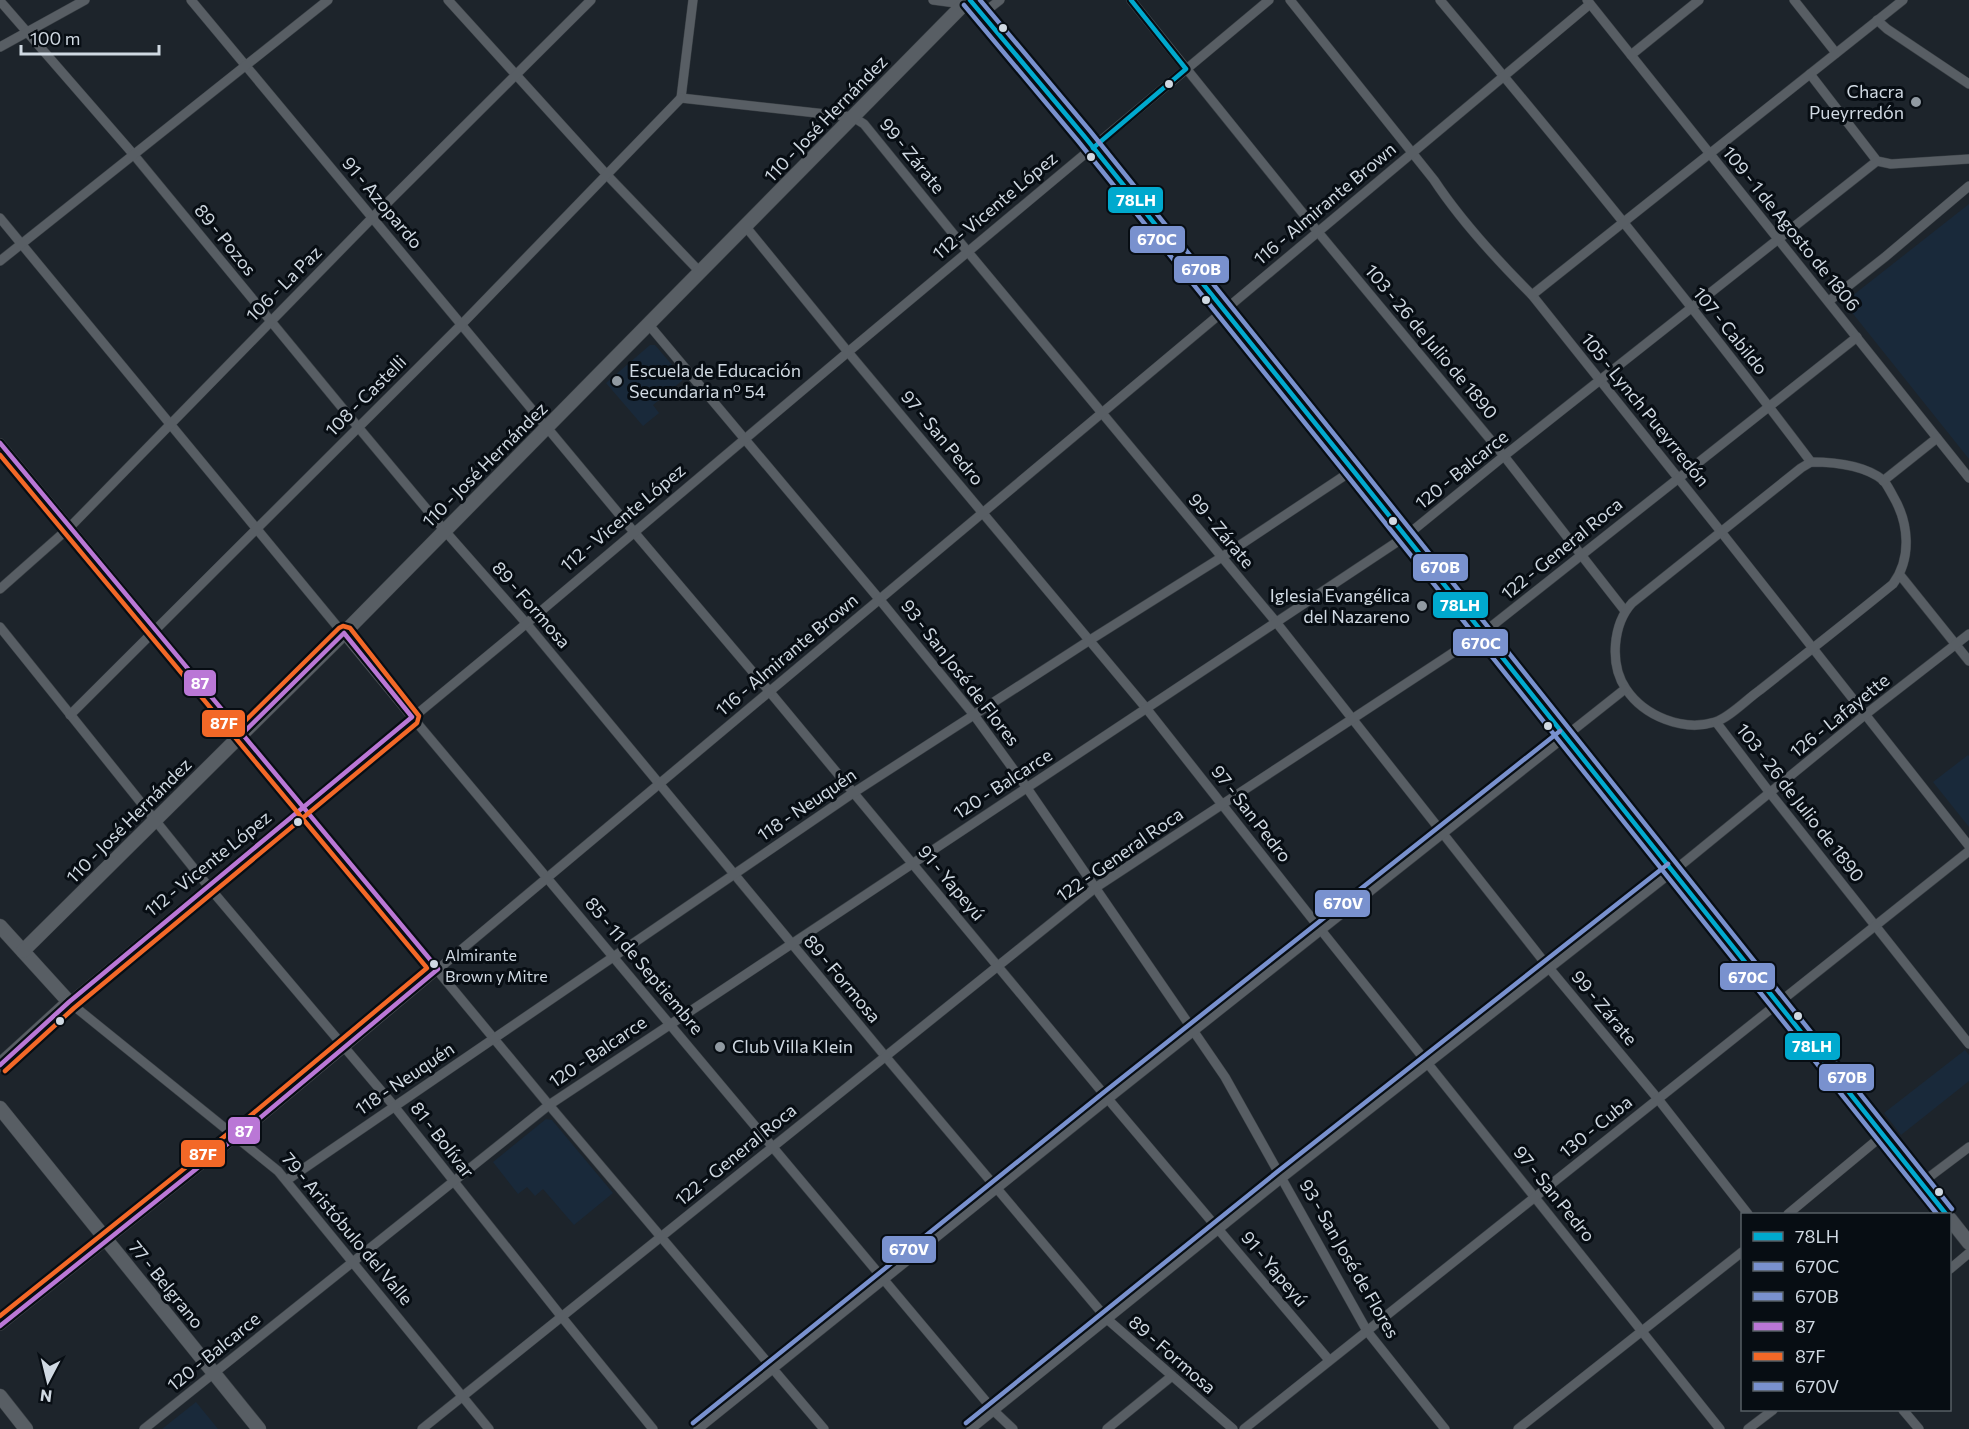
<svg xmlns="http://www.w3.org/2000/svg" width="1969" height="1429" font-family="Commissioner,sans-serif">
<rect width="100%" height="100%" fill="#1d242b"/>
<g fill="#19293a">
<path d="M1969 204V459L1846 305 1847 300Z"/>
<path d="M650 345H655L684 379 653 405 659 413 643 426 606 383Z"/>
<path d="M1968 755 1969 756V827L1933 782Z"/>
<path d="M1965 1050 1969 1055V1081L1901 1135 1884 1113Z"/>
<path d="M546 1119 552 1120 613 1193 574 1225 543 1189 535 1196 527 1187 518 1194 493 1162Z"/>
<path d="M196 1402 218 1429H162Z"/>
</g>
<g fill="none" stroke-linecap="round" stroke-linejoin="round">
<defs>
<g id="street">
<path d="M191 0 634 532 769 691 1108 1099 1329 1360"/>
<path d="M448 0 607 175 700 272"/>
<path d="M933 0 963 4"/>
<path d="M1131 0 1318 232 1504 456 1625 611"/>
<path d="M1290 0 1434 180C1461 221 1497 260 1532 295L1722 533 1969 846"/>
<path d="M1440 0C1567 151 1692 304 1811 462"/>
<path d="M1587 0 1969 478"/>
<path d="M1794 0 1836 53"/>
<path d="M0 1 134 155 358 427 445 531 526 623 885 1056 1107 1319 1233 1429"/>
<path d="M982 14 1000 0"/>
<path d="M1877 20 1887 29 1969 84"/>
<path d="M0 47 85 0"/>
<path d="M1631 55 1699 0"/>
<path d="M1810 74 1877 161 1891 164 1969 159"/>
<path d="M681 98 853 117 864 124 968 252 1276 622 1549 968 1658 1099 1748 1214"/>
<path d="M681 98 693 0"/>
<path d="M0 218 412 717 994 1411 1013 1429"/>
<path d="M746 227 848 352 1146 708 1321 930 1720 1429"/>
<path d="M0 261 328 0"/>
<path d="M1532 295 1903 0"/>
<path d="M1829 301 1885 257 1969 186"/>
<path d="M649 325 880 600 974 715 1027 788 1225 1077 1367 1331 1445 1429"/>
<path d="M0 443 549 1105 824 1429"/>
<path d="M1811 462C1834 462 1864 465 1883 480 1887 484 1890 491 1893 496 1909 523 1912 558 1893 584 1849 620 1804 655 1760 690 1747 699 1729 718 1715 722 1683 732 1644 716 1626 689 1609 664 1613 624 1632 603L1801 468Z"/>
<path d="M1883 481 1937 438"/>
<path d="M1900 575 1969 661"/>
<path d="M0 589 70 527 373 217 591 0"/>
<path d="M0 627 208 886 394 1106 561 1316 653 1429"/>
<path d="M70 715 461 325 681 98"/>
<path d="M1716 722 1770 793 1969 1044"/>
<path d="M287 1180 853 793 1090 640 1222 557 1353 470"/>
<path d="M1920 1184 1969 1147"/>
<path d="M1788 1214 1883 1135"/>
<path d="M1950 1269 1969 1253"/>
<path d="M0 1326 255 1122 344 1048 1590 4"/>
<path d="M1903 1410 1919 1429"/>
<path d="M144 1429 549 1105 1406 536 1504 456 1877 161"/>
<path d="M422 1429 1095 888 1483 633 1857 337"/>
<path d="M489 1429 278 1171 69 1002 515 633 848 352 1269 0"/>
<path d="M698 1429 1108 1099 1625 689"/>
<path d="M971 1429 1282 1178 1686 861 1866 714 1969 634"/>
<path d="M1107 1429 1172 1376"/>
<path d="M1244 1429 1969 851"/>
<path d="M1518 1429 1742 1252"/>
<path d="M1748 1429 1773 1410"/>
</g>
<g id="secondary">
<path d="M970 0 1084 136 1356 474 1579 755 1683 882 1946 1214"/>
<path d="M0 926 69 1002 0 1065"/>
<path d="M23 951 344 633 968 0"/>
<path d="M0 1108 259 1429"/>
<path d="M1950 1219 1969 1243"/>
<path d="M0 1396 26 1429"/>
</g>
</defs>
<use href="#street" stroke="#393f44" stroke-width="10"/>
<use href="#secondary" stroke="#393f44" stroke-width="15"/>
<use href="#street" stroke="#585e64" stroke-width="9"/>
<use href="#secondary" stroke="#585e64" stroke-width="14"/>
<defs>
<g id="bus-1">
<path d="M970 0 1084 136 1356 474 1946 1214"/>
<path d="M1093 148 1186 69 1131 0"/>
</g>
<path id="bus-2" d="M964 5 1078 141 1350 479 1937 1214"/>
<path id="bus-3" d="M980 0 1090 131 1362 469 1952 1209"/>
<g id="bus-4">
<path d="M0 443 438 969 255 1122 0 1326"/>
<path d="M0 1065 69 1002 412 717 344 633 242 734"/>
</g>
<g id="bus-5">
<path d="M0 455 427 968 250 1116 0 1316"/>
<path d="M5 1071 74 1008 417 723 419 716 350 628 343 626 339 628 237 729"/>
</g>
<g id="bus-6">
<path d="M693 1423 1103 1093 1560 731"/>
<path d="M966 1423 1277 1172 1668 864"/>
</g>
</defs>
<use href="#bus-1" stroke="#070d13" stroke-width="9"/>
<use href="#bus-2" stroke="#070d13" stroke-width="9"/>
<use href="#bus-3" stroke="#070d13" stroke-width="9"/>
<use href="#bus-4" stroke="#070d13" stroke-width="9"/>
<use href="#bus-5" stroke="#070d13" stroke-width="9"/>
<use href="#bus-6" stroke="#070d13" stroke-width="9"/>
<use href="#bus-1" stroke="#00a9ce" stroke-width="4.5"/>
<use href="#bus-2" stroke="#7991ce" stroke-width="4.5"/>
<use href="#bus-3" stroke="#7991ce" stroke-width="4.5"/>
<use href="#bus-4" stroke="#ba77d6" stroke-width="4.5"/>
<use href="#bus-5" stroke="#f36827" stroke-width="4.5"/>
<use href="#bus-6" stroke="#7991ce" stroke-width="4.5"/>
</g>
<g fill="#d0d9e2" stroke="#070d13" stroke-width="2">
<circle cx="1003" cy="28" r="5"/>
<circle cx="1169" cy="84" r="5"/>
<circle cx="1091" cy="157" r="5"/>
<circle cx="1206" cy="300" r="5"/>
<circle cx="1393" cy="521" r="5"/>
<circle cx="1548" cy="726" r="5"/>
<circle cx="298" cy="822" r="5"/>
<circle cx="434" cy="964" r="5"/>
<circle cx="1798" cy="1016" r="5"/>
<circle cx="60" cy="1021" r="5"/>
<circle cx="1939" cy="1192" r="5"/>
</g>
<g fill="#919aa2" stroke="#070d13" stroke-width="2">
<circle cx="1916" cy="102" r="6"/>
<circle cx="617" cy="381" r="6"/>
<circle cx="1422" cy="606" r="6"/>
<circle cx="720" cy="1047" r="6"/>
</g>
<g text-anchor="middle" stroke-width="6" stroke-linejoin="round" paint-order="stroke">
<g font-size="16" fill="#d0d9e2" stroke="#070d13" text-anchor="start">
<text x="445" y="961">Almirante<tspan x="445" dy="21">Brown y Mitre</tspan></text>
</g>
<g font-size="18" fill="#d0d9e2" stroke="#070d13" text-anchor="end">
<text x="1904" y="98">Chacra<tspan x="1904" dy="21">Pueyrredón</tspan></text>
<text x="629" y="377" text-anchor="start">Escuela de Educación<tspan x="629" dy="21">Secundaria nº 54</tspan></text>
<text x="1410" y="602">Iglesia Evangélica<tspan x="1410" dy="21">del Nazareno</tspan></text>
<text x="732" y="1053" text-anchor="start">Club Villa Klein</text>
</g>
<g font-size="18" fill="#d0d9e2" stroke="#070d13">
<text transform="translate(826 119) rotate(-46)" y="6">110 - José Hernández</text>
<text transform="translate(912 156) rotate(51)" y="6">99 - Zárate</text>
<text transform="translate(382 203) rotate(50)" y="6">91 - Azopardo</text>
<text transform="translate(1325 204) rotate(-40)" y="6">116 - Almirante Brown</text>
<text transform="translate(995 206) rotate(-40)" y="6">112 - Vicente López</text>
<text transform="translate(1791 229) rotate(51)" y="6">109 - 1 de Agosto de 1806</text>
<text transform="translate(225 240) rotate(51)" y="6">89 - Pozos</text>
<text transform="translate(284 284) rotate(-45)" y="6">106 - La Paz</text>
<text transform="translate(1730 331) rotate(51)" y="6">107 - Cabildo</text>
<text transform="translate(1431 342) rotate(50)" y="6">103 - 26 de Julio de 1890</text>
<text transform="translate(366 396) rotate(-45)" y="6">108 - Castelli</text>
<text transform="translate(1645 410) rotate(51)" y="6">105 - Lynch Pueyrredón</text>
<text transform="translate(942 438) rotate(50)" y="6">97 - San Pedro</text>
<text transform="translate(485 465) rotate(-45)" y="6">110 - José Hernández</text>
<text transform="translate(1462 470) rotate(-39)" y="6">120 - Balcarce</text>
<text transform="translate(623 518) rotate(-40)" y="6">112 - Vicente López</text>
<text transform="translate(1221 531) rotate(50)" y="6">99 - Zárate</text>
<text transform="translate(1562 549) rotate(-39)" y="6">122 - General Roca</text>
<text transform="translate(531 605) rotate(49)" y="6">89 - Formosa</text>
<text transform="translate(787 655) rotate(-40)" y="6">116 - Almirante Brown</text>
<text transform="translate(960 673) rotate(52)" y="6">93 - San José de Flores</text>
<text transform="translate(1840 716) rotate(-39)" y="6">126 - Lafayette</text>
<text transform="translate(1003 784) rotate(-33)" y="6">120 - Balcarce</text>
<text transform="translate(1800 803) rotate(52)" y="6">103 - 26 de Julio de 1890</text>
<text transform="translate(807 805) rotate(-34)" y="6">118 - Neuquén</text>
<text transform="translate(1251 814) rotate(52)" y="6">97 - San Pedro</text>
<text transform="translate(129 821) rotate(-45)" y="6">110 - José Hernández</text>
<text transform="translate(1120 855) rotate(-35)" y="6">122 - General Roca</text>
<text transform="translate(208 864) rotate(-39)" y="6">112 - Vicente López</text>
<text transform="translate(951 883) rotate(50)" y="6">91 - Yapeyú</text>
<text transform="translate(644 966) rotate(50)" y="6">85 - 11 de Septiembre</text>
<text transform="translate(842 979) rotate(50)" y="6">89 - Formosa</text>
<text transform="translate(1604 1008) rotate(50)" y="6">99 - Zárate</text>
<text transform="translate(598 1052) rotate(-34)" y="6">120 - Balcarce</text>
<text transform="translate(405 1079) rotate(-34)" y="6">118 - Neuquén</text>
<text transform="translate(1596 1127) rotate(-39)" y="6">130 - Cuba</text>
<text transform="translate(442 1140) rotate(52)" y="6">81 - Bolívar</text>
<text transform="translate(736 1155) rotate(-39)" y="6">122 - General Roca</text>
<text transform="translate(1554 1194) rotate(51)" y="6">97 - San Pedro</text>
<text transform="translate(347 1229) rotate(50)" y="6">79 - Aristóbulo del Valle</text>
<text transform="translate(1349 1259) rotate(60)" y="6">93 - San José de Flores</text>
<text transform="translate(1274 1269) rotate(50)" y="6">91 - Yapeyú</text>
<text transform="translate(166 1285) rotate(51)" y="6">77 - Belgrano</text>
<text transform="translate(214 1352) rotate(-39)" y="6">120 - Balcarce</text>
<text transform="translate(1172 1355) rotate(41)" y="6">89 - Formosa</text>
</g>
</g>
<g stroke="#070d13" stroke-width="2">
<rect x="1107" y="186" width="57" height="28" rx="6" fill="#00a9ce"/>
<rect x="1129" y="225" width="57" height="29" rx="6" fill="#7991ce"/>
<rect x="1173" y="255" width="57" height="29" rx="6" fill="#7991ce"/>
<rect x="1412" y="553" width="57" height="29" rx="6" fill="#7991ce"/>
<rect x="1432" y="591" width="57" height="28" rx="6" fill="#00a9ce"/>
<rect x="1452" y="628" width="57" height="29" rx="6" fill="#7991ce"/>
<rect x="183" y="669" width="34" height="28" rx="6" fill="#ba77d6"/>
<rect x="201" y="709" width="45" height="29" rx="6" fill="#f36827"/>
<rect x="1314" y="889" width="57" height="29" rx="6" fill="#7991ce"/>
<rect x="1719" y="962" width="57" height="29" rx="6" fill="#7991ce"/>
<rect x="1784" y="1032" width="57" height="29" rx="6" fill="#00a9ce"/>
<rect x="1818" y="1063" width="57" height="29" rx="6" fill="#7991ce"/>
<rect x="227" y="1116" width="34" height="29" rx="6" fill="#ba77d6"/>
<rect x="180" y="1139" width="46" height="29" rx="6" fill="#f36827"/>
<rect x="881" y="1235" width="56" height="29" rx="6" fill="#7991ce"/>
</g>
<g font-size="16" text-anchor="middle" font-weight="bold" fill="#fff">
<text x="1136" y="206">78LH</text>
<text x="1157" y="245">670C</text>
<text x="1201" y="275">670B</text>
<text x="1440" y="573">670B</text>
<text x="1460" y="611">78LH</text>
<text x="1481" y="649">670C</text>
<text x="200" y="689">87</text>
<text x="224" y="729">87F</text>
<text x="1343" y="909">670V</text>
<text x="1748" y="983">670C</text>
<text x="1812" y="1052">78LH</text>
<text x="1847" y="1083">670B</text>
<text x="244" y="1137">87</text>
<text x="203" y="1160">87F</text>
<text x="909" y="1255">670V</text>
</g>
<rect x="1741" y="1213" width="210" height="198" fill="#070d13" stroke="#575f66" stroke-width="1.5"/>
<rect x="1753" y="1232" width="30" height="9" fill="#00a9ce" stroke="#575f66" stroke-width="1.5"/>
<text x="1795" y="1243" font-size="18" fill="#d0d9e2">78LH</text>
<rect x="1753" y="1262" width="30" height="9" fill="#7991ce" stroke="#575f66" stroke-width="1.5"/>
<text x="1795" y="1273" font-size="18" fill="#d0d9e2">670C</text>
<rect x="1753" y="1292" width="30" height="9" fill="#7991ce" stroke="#575f66" stroke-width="1.5"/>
<text x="1795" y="1303" font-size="18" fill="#d0d9e2">670B</text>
<rect x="1753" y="1322" width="30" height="9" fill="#ba77d6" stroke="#575f66" stroke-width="1.5"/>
<text x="1795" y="1333" font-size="18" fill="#d0d9e2">87</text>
<rect x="1753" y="1352" width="30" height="9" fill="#f36827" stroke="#575f66" stroke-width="1.5"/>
<text x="1795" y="1363" font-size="18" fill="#d0d9e2">87F</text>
<rect x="1753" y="1382" width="30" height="9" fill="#7991ce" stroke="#575f66" stroke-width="1.5"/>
<text x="1795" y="1393" font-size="18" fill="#d0d9e2">670V</text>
<g transform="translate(48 1381) rotate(187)" stroke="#070d13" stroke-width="4.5" paint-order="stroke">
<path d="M0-4.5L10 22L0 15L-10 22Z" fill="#d0d9e2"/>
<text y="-9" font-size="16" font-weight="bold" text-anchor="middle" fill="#d0d9e2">N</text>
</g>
<path d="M21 45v9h138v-9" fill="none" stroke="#d0d9e2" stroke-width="3"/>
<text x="30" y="45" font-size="18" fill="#d0d9e2" stroke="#070d13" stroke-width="4.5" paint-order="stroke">100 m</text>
</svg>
